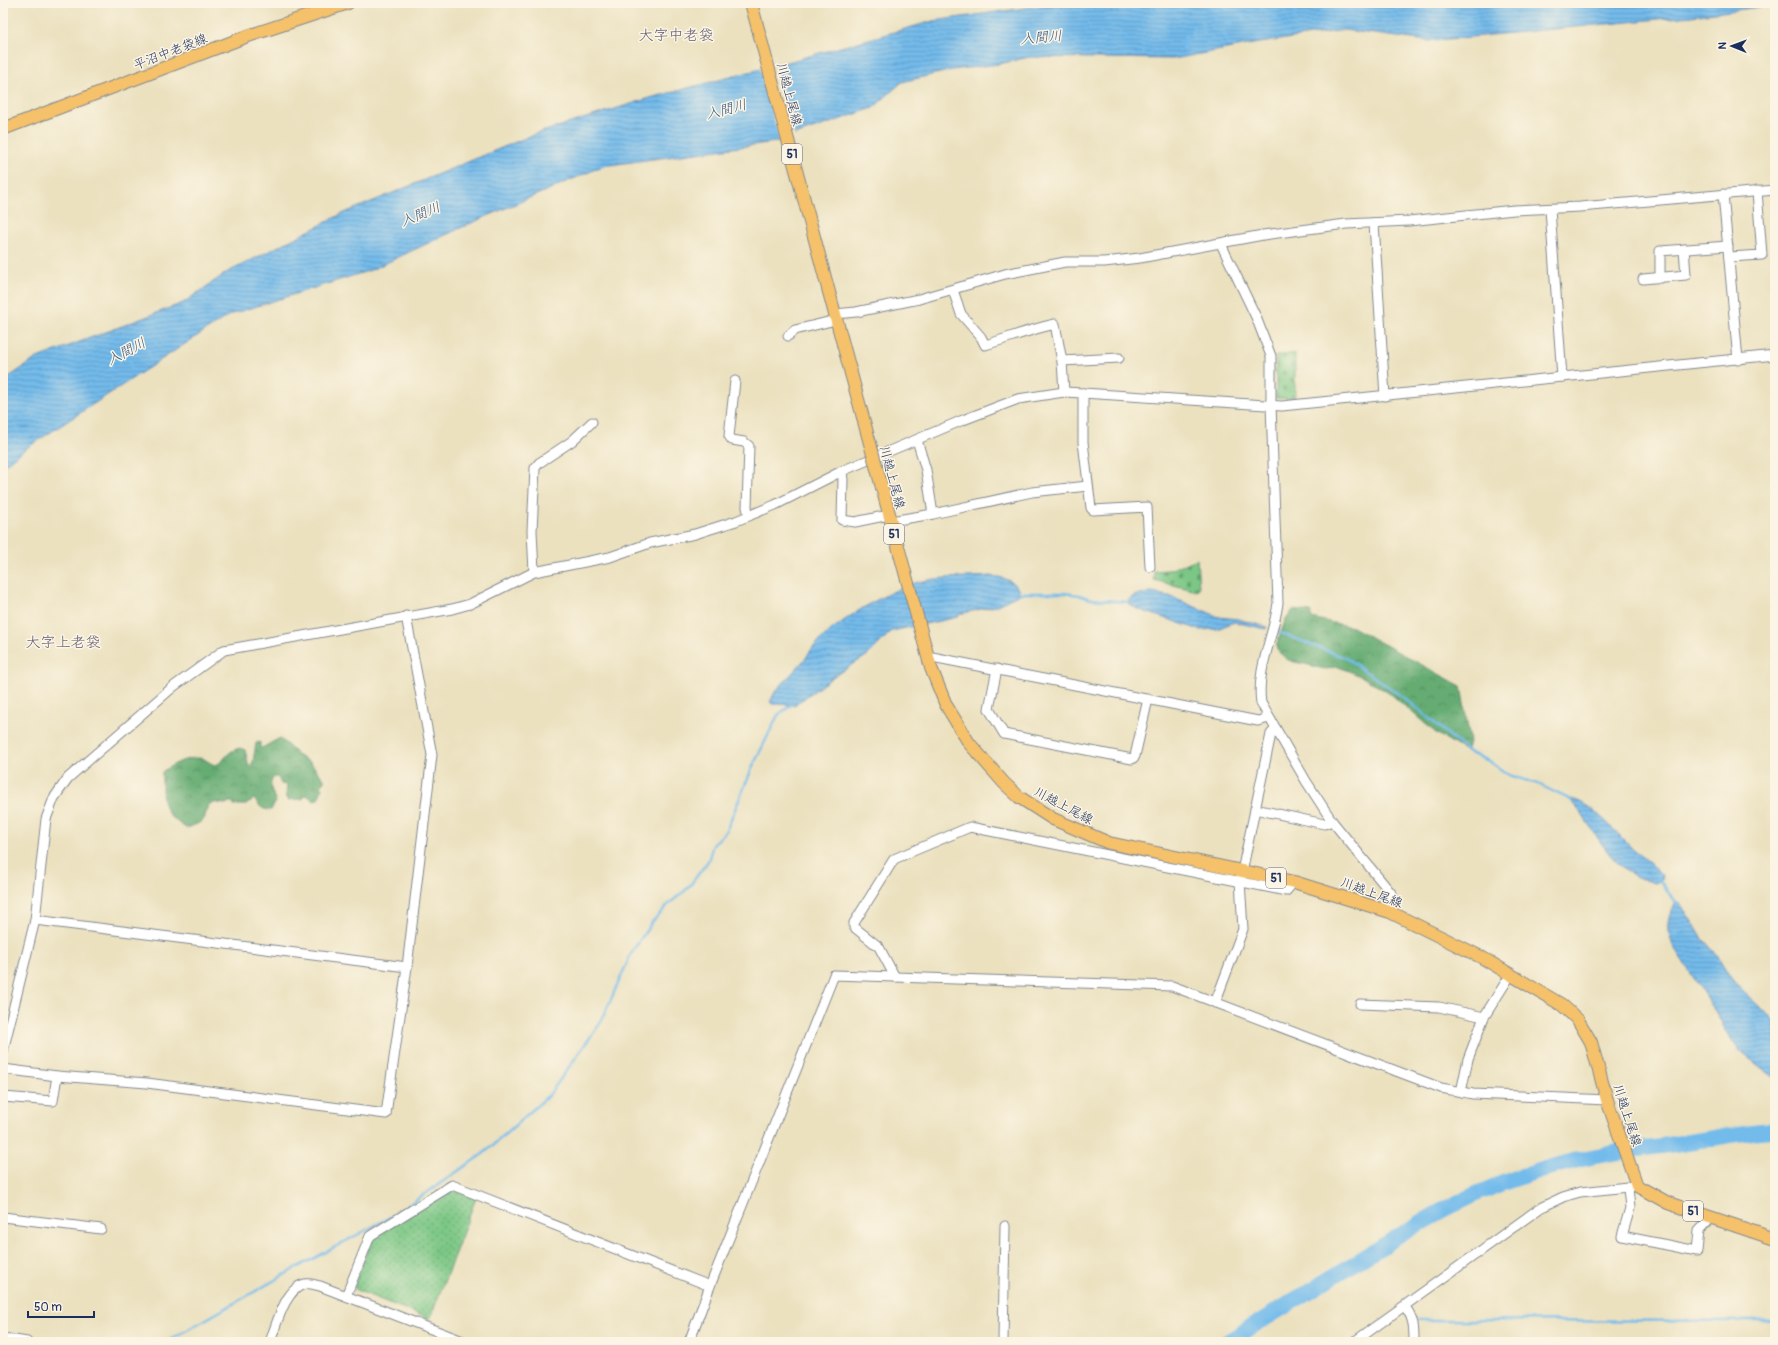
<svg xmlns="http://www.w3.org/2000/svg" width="1778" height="1345" font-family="Pangolin,'Klee One',sans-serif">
<defs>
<pattern id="forest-crowns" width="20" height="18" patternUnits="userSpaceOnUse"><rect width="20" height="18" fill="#65ac72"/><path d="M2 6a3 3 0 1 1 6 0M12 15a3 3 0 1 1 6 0" fill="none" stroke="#528c61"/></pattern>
<pattern id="cemetery-stones" width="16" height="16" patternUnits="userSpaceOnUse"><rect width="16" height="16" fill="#7cc785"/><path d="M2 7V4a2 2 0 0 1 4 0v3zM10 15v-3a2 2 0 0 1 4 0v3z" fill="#65a270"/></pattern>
<pattern id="park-dots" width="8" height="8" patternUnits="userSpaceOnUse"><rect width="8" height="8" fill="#7cc785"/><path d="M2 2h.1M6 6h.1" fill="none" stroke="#65a270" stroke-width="1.8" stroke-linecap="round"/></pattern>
<pattern id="water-rules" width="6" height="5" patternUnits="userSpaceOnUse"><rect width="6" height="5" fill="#73bbeb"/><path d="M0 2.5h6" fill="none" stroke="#5e98c2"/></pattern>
</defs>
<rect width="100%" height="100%" fill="#fcf5e5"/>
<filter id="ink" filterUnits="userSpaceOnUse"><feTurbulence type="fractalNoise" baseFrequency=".025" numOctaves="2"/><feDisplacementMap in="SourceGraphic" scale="8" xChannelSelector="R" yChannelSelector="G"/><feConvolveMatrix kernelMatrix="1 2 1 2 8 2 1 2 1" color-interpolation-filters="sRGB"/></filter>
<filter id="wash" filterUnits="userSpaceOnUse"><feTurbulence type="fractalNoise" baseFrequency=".012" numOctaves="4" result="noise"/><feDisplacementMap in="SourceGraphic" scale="16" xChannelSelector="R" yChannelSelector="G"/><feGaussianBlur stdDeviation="0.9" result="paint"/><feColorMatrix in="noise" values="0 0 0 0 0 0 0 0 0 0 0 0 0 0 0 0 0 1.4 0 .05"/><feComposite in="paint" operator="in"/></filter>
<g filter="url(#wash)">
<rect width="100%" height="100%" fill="#ebe1bf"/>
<g fill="url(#forest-crowns)" stroke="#406e68">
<path d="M1293 610 1311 612V618L1352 627 1461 686 1470 740 1466 751 1436 733 1392 695 1361 676 1336 666C1327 672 1318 667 1309 665 1292 661 1286 663 1276 647L1285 621Z"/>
<path d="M278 739H281L300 757 310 762 324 779V782L320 786 322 789 318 799 313 800 307 795 302 799 288 800 286 795 287 785 281 784 278 777H274C267 784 273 793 276 802L271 810C261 810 259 805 254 799L246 805H234L233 802H229L226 804C222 804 217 802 213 803 205 804 207 814 204 819 201 823 191 827 186 828 160 812 162 800 162 772 173 764 190 755 204 759 208 761 211 764 215 765 226 762 224 752 240 748L245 750 249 767 253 762 256 743 260 742V748H262Z"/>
</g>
<g fill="url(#cemetery-stones)" stroke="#4c7b72">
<path d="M1295 353V399L1276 398V356Z"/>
<path d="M1197 559 1199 588 1197 591 1154 580V571L1169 570Z"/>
</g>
<path fill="url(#park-dots)" stroke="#4c7b72" d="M452 1189 476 1198 430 1319 356 1290 354 1286 372 1238Z"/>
<g fill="url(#water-rules)" stroke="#4775a4">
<path d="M1084 3H1775V5L1691 16 1428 41 1344 30 1253 44 1173 59 1029 57 999 64 952 70 902 82 873 108 775 142 603 166 469 224 371 270 229 315 22 451 3 466V381L37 358 183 303 226 273 342 214 535 134 650 98 795 60 933 21 1040 6Z"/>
<path d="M991 576C1003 577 1017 581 1020 594L995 606 959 614 958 617 892 631 868 655 834 676 795 705 772 704 770 702 775 692 806 658C819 631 886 591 915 583 939 576 967 578 991 576Z"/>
<path d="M1151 593 1169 596 1219 617 1238 619 1267 627 1266 629 1234 622 1217 629 1200 630 1137 609 1127 602C1134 593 1141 594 1151 593Z"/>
<path d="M1571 799C1595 804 1618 836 1636 852 1645 860 1654 866 1662 875L1661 880 1655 883C1649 881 1641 879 1635 876 1605 859 1593 825 1571 801Z"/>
<path d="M1676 902 1680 903 1703 939 1717 955 1734 983 1775 1021V1078L1738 1050 1712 1006 1673 946C1666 927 1668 920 1676 902Z"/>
</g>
<path fill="#ebe1bf" d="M776 63 795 137 780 142 760 67Z"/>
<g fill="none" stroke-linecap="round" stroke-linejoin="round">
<g stroke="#73bbeb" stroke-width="2.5">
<path d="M1020 593H1065L1079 595 1091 599 1127 602"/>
<path d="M1275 631 1346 658 1406 699 1470 753 1489 761 1509 775 1538 784 1573 801"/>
<path d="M1658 878 1676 902"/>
<path d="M1419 1320 1775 1321"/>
<path d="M166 1342 298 1267 394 1215 483 1154 549 1095 601 1022 631 954 642 937 652 922 670 903 688 888 708 861 713 845 726 831 753 766 778 715 791 705"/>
</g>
<path stroke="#73bbeb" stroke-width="16" d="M1227 1342 1420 1223C1468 1195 1520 1174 1574 1161 1612 1151 1650 1148 1688 1142 1717 1138 1746 1131 1775 1130"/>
</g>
</g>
<g filter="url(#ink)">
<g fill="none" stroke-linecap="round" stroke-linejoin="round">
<defs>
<g id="minor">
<path d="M1723 194 1738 360"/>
<path d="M1550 209 1562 377"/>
<path d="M1374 223 1385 396"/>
<path d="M1221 244 1256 317 1271 356V405L1278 603C1274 636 1256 669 1261 703L1306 781 1332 821 1391 893 1390 912"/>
<path d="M1729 257 1762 255 1757 191"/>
<path d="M1660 278V251L1728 246"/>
<path d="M1643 279 1686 275 1684 249"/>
<path d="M953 290 961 314 981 337 985 345C1009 338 1031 329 1055 324L1062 361 1064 392"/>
<path d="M835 314 856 312 919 299 1005 274 1065 262H1104L1140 258 1263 235 1346 224 1409 221 1514 210 1580 207 1775 190"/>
<path d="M788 336 795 330 836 320"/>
<path d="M1062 361 1119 358"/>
<path d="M735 381 729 436 732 440 744 442 749 446 747 507 749 516"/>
<path d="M1083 393V442L1091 508 1093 510 1147 507 1150 567"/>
<path d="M917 440 926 470 933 514"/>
<path d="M842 471 843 480 842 520 855 522 889 515"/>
<path d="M891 521 933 514 1032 492 1088 486"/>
<path d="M534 572 532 531 535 468 539 463 572 441 592 422"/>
<path d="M927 656 1258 721 1269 718"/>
<path d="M997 669 989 709 1004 734 1132 759 1135 756 1148 699"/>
<path d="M1255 809 1324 824 1332 821"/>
<path d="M35 920 407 967 432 755 406 616"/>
<path d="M895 977 879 947 854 927V923L894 859 970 827 1286 891 1294 882"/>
<path d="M1215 1003 1243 929 1240 881 1271 734 1276 729"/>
<path d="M1360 1004 1439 1007 1484 1017"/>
<path d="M3 1051 35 920 46 819 54 798 68 778 173 687 224 650 452 609 470 604 534 572 610 557 650 543 695 534 736 521 775 505 842 471 963 420 1018 399 1064 392 1083 393 1282 406 1775 355"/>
<path d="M3 1069 57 1076 147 1083 386 1114 407 967"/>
<path d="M1461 1092 1468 1059 1484 1017 1511 974"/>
<path d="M3 1097 53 1101 57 1076"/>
<path d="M1628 1188 1630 1208 1622 1236 1697 1251 1699 1231 1711 1218"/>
<path d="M3 1217 101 1229"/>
<path d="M346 1296 370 1236 452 1185 710 1286"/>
<path d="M1405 1307C1414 1318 1414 1328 1414 1342"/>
<path d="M3 1338 27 1342"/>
<path d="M270 1342C276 1326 285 1288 305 1284 310 1283 315 1285 320 1286L465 1342"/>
<path d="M689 1342 710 1286 834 975 1172 986 1441 1088 1473 1094 1607 1100"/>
<path d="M1003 1342 1005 1226"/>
<path d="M1354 1342 1540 1208 1563 1197 1580 1192 1637 1186"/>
</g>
<g id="major">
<path d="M751 3 843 344"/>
<path d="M3 129 248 36 348 3"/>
<path d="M881 484 931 668 946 705 969 743 1004 783 1019 797 1053 819 1109 843 1294 882 1390 912 1481 957 1562 1005 1578 1020 1591 1042 1607 1100 1637 1186 1668 1203 1775 1239"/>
</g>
</defs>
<use href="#minor" stroke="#83888e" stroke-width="11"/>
<use href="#major" stroke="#83888e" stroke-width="14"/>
<use href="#minor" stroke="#fff" stroke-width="9"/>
<use href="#major" stroke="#f5c16b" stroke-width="12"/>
<defs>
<path id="major-bridge" d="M843 344 881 484"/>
</defs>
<use href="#major-bridge" stroke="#83888e" stroke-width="14" stroke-linecap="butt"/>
<use href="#major-bridge" stroke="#f5c16b" stroke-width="12"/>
</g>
</g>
<g text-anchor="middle" stroke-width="3" stroke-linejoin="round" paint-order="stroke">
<g fill="#fcf5e5" stroke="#5e6a86" stroke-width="1">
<rect x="782" y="144" width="20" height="20" rx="3"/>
<rect x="884" y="524" width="20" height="20" rx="3"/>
<rect x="1266" y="868" width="20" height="20" rx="3"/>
<rect x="1683" y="1201" width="20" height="20" rx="3"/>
</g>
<g font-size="12" font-weight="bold" fill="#1b2f5e">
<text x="792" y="158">51</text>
<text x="894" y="538">51</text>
<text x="1276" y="882">51</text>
<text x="1693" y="1215">51</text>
</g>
<g font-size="13" fill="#1b2f5e" stroke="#fcf5e5">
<text transform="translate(170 51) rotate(-21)" y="5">平沼中老袋線</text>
<text transform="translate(790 94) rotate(75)" y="5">川越上尾線</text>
<text transform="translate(893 477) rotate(75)" y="5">川越上尾線</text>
<text transform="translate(1064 805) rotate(28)" y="5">川越上尾線</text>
<text transform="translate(1372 892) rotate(20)" y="5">川越上尾線</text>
<text transform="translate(1628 1115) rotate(72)" y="5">川越上尾線</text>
</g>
<g font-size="14" font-style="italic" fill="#355988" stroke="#fcf5e5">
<text transform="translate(1041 37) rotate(-5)" y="5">入間川</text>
<text transform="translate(726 109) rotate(-15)" y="5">入間川</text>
<text transform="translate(420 214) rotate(-23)" y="5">入間川</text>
<text transform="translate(126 351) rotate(-28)" y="5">入間川</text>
</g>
<g font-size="15" fill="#605d71" stroke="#fcf5e5">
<text x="676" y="40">大字中老袋</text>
<text x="63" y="647">大字上老袋</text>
</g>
</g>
<rect width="1778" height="1345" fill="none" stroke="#fcf5e5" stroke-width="16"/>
<g transform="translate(1732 46) rotate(271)" stroke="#fcf5e5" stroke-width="3" paint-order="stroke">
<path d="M0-3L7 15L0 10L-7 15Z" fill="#1b2f5e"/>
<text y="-6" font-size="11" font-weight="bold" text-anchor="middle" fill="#1b2f5e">N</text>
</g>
<path d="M28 1311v6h66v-6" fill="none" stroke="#1b2f5e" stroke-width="2"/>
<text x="34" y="1311" font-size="12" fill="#1b2f5e" stroke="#fcf5e5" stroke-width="3" paint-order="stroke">50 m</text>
</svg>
